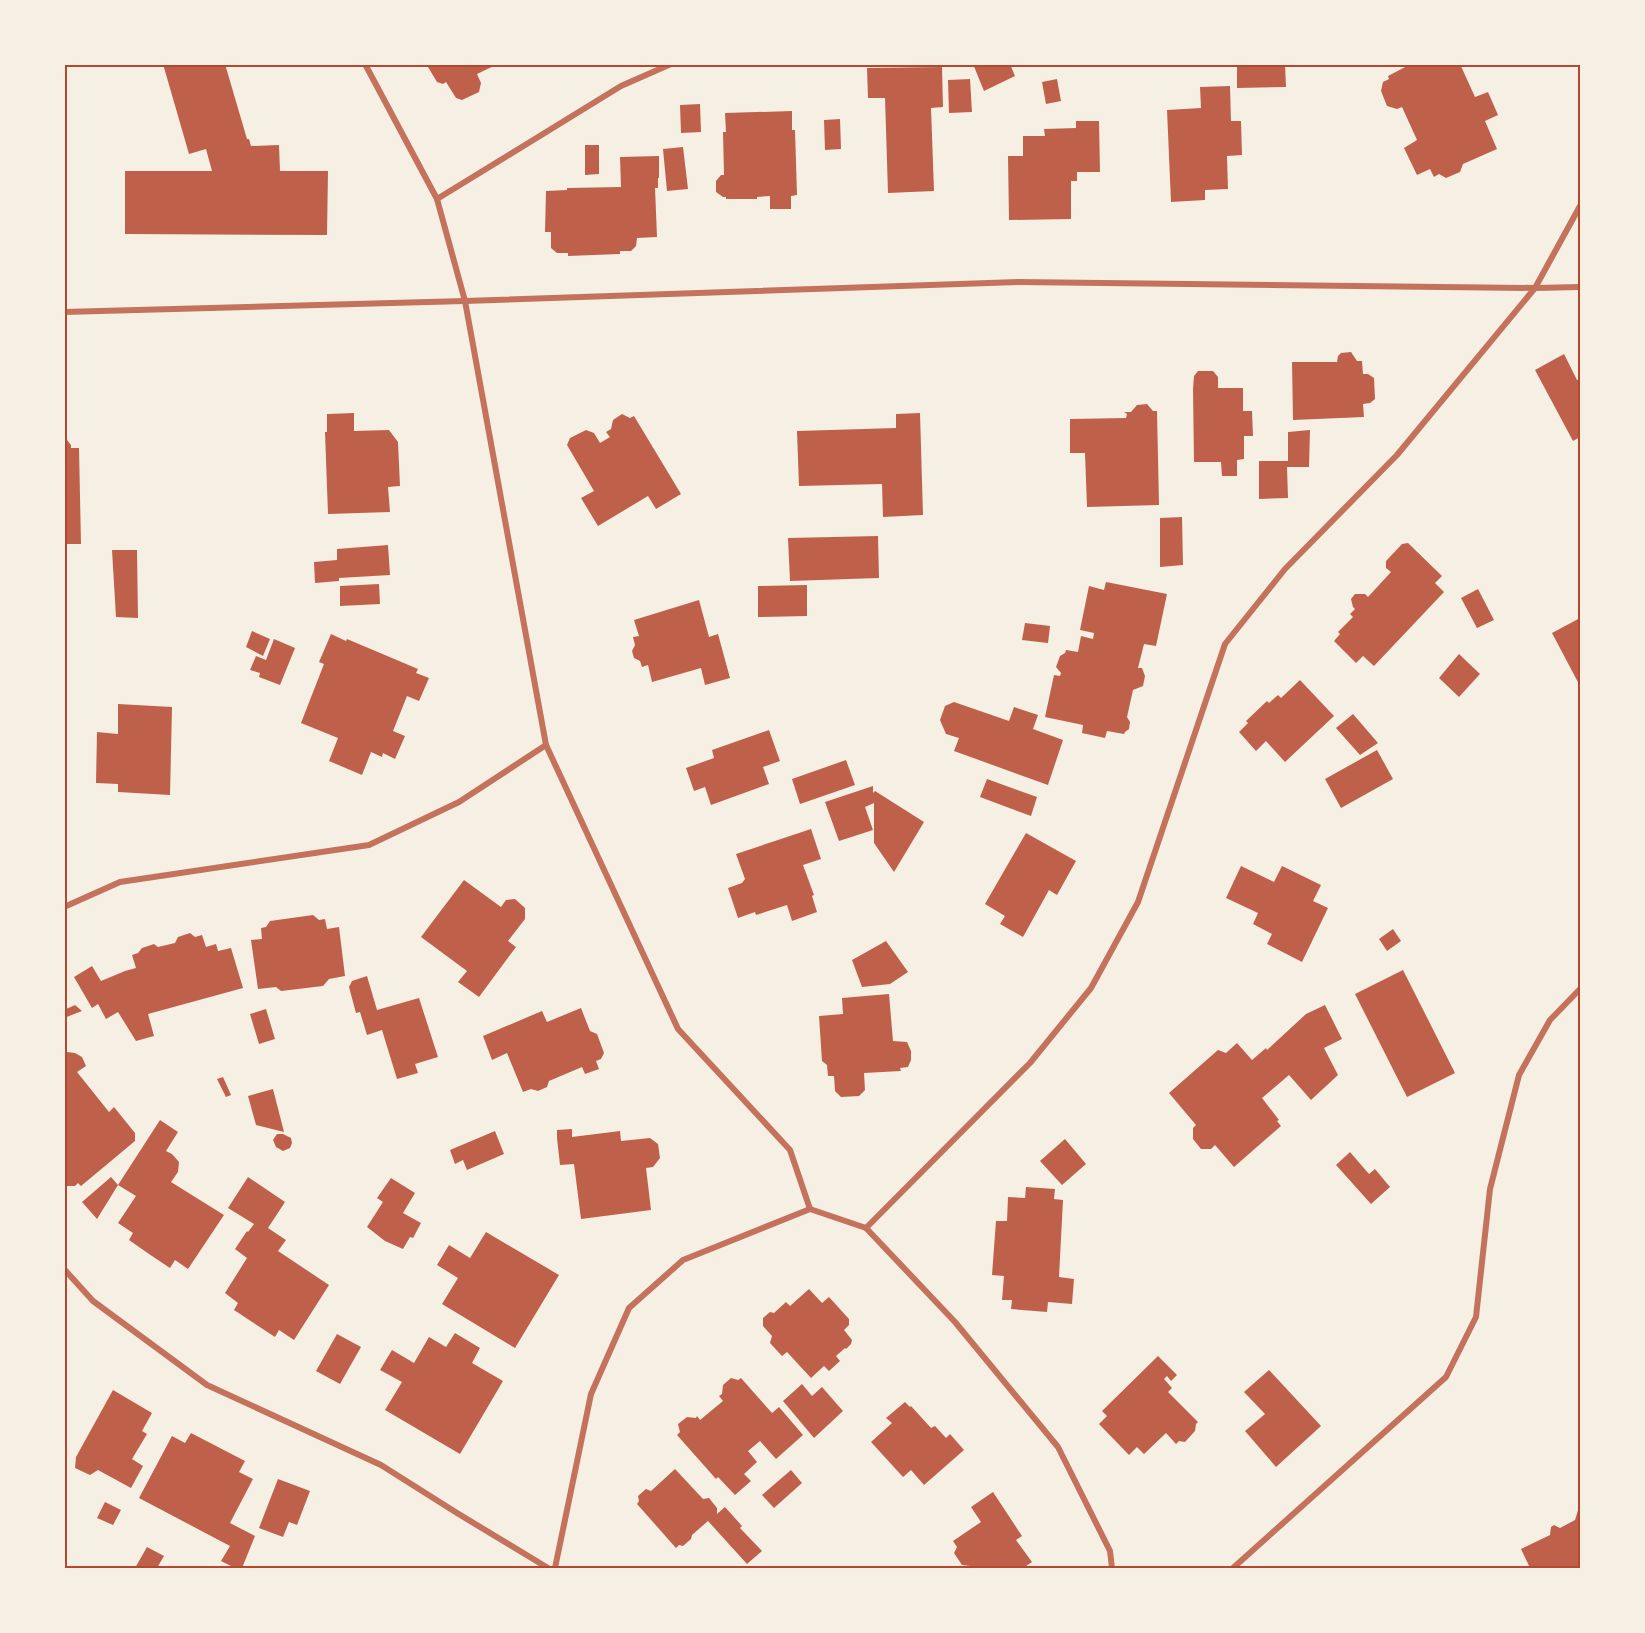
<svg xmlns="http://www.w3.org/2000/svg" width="1645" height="1633" font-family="'Open Sans',sans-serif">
<rect width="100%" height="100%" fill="#f6efe4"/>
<g fill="#bf614a">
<path d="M163 64H225L247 139H249L251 146 279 145 280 171H328L327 235 125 234V171H212L206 149 189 154Z"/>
<path d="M430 64H498L477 74 481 83 479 92 462 100 456 98 446 82 443 84 437 82 428 67Z"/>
<path d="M973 64H1010L1015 76 984 91Z"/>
<path d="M1237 64H1285L1286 87 1237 88Z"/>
<path d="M1411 64H1460L1475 97 1488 92 1498 115 1485 121 1497 149 1463 164 1460 172 1446 178 1439 174 1434 177 1430 169 1417 175 1404 148 1417 140 1402 107 1397 109 1387 106 1381 91 1383 82 1389 79 1388 76Z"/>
<path d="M942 67 943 107 931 108 934 191 888 193 885 98H868L867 68Z"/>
<path d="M970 79 972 112 949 113 948 80Z"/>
<path d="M1057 79 1061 101 1046 104 1042 82Z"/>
<path d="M1230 86 1231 121H1241L1242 155 1227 156 1228 189 1205 190V200L1171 202 1167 110 1201 108 1200 87Z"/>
<path d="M700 104 701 132 681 133 680 105Z"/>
<path d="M792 111V130H795L797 195 791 196V209H770V196L757 197V199H726V197H723L716 192V181L721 175H724L723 132H726L725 113Z"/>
<path d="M840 119 841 149 825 150 824 120Z"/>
<path d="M1076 121H1099L1100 172H1077V181H1071V219L1009 220 1008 156H1023V136H1045L1044 129 1076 128Z"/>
<path d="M585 145H599V174L585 175Z"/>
<path d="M683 147 688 189 667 191 663 149Z"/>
<path d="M659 156V178H658V188H655L657 237 637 238 636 246 631 251H620V254L568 256V253H557L551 248V232H545L546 191 567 190V188L621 187 620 157Z"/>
<path d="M1351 352 1357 361H1362L1363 374H1368L1374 378 1375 399 1370 403 1363 404 1364 417 1293 420 1292 362H1337L1338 356 1341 353Z"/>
<path d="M1564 354 1577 380 1580 379V437L1573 441 1535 370Z"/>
<path d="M1198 371H1213L1218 377V388H1243V411H1252L1253 436H1244V459L1237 460V476H1222L1221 462H1194L1193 389 1194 376Z"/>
<path d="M1147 404 1153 411H1157L1159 505 1087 507 1085 453H1070V419L1126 418 1127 414 1124 412H1131L1137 405Z"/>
<path d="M354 413V431L389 430 398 442 400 486 388 487 390 512 328 514 325 432H327V414Z"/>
<path d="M920 413 923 515 883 517 882 484 799 486 797 431 896 428V414Z"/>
<path d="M622 414 630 418 634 416 681 494 656 509 648 496 598 526 581 498 594 491 567 445 570 438 586 430 594 433 600 443 610 437 606 432 611 429 613 420Z"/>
<path d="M1310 430 1309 467H1287L1288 498 1259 499V461H1288V432Z"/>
<path d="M64 440H67L71 445V448H79L81 544H64Z"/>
<path d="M1182 517 1183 565 1160 567V518Z"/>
<path d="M878 536 879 578 790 581 788 538Z"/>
<path d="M1408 543 1442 576 1435 583 1444 592 1374 666 1363 656 1356 663 1334 641 1340 634 1338 632 1353 617 1350 614 1355 609 1353 607 1351 599 1355 594H1365L1368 597 1391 572 1386 568V561L1402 544Z"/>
<path d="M388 545 390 575 339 578V581L315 583 314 562 337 560V549Z"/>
<path d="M112 550H137L138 618 116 617Z"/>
<path d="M1106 582 1167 594 1156 646 1144 644 1138 668H1142L1145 676 1143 686 1133 690 1127 717 1130 722 1129 729 1125 732 1124 734 1107 731 1105 738 1082 733 1083 725 1045 717 1054 675 1060 676 1061 673 1056 667 1060 656 1065 653 1066 650 1078 652 1081 636 1093 639 1094 633 1080 630 1089 586 1104 590Z"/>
<path d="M379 584 380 604 340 606V586Z"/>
<path d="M807 585V616L758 617V586Z"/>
<path d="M1478 589 1494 620 1477 628 1461 598Z"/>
<path d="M699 600 709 637 718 634 730 678 705 685 701 668 652 682 648 665 642 667 640 661 634 658 632 651 635 645 633 637 639 636 634 620Z"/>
<path d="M1580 618V686L1552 633Z"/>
<path d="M1025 623 1050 626 1048 643 1022 640Z"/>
<path d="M252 631 270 639 263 656 246 647Z"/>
<path d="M331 634 346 641 347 639 418 669 416 673 429 678 419 701 407 696 393 731 405 736 395 759 383 753 382 757 371 752 362 775 329 761 338 738 301 723 324 664 319 662Z"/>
<path d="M274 639 295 648 280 685 259 677 260 673 250 670 256 656 266 660Z"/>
<path d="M1459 654 1480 674 1459 697 1439 678Z"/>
<path d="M1300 680 1334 716 1285 762 1266 741 1256 751 1239 732 1248 723 1246 721 1267 701 1269 703 1278 695 1281 698Z"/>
<path d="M954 702 1009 721 1014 707 1038 715 1033 729 1063 740 1048 785 954 751 959 738 946 734 940 720 945 706Z"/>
<path d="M118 704 172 707 170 795 118 792V784L96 783 97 732 118 734Z"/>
<path d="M1353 714 1378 743 1360 755 1336 728Z"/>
<path d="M769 730 780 761 763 767 769 784 711 805 705 787 694 791 686 768 714 758 712 750Z"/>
<path d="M1377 750 1393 779 1341 808 1325 779Z"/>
<path d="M846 760 855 785 800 804 792 779Z"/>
<path d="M987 779 1037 797 1031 816 980 797Z"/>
<path d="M873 786V793L875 791 924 822 894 872 874 843V803L865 807 873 830 839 841 825 802Z"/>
<path d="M811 829 821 859 803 865 814 895 812 896 817 912 792 921 787 905 756 915 755 912 738 918 728 888 742 883 745 879 736 854Z"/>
<path d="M1026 833 1076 861 1057 895 1049 890 1023 937 1000 924 1005 916 985 904Z"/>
<path d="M1241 866 1274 882 1282 866 1321 885 1313 901 1328 908 1302 962 1267 944 1272 934 1253 924 1258 913 1226 898Z"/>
<path d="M464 880 501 907 506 900 515 899 525 908V919L508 941 516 947 479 997 458 982 467 971 421 937Z"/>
<path d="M313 915 319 920 325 919 327 929 339 927 345 976 329 979 323 986 281 991 276 987 258 989 251 940 262 939 261 928 266 927 270 921Z"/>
<path d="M1393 929 1401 941 1387 951 1379 939Z"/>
<path d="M190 933 195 937 202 935 206 947 216 944 218 951 231 948 243 988 148 1014 154 1036 136 1041 118 1012 106 1019 98 1004 92 1008 74 977 92 966 101 981 125 971 136 968 132 955 138 953 142 948 154 944 158 947 175 943 178 937Z"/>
<path d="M886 941 908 972 890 984 862 987 852 960Z"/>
<path d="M1403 970 1455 1073 1407 1097 1355 994Z"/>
<path d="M367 976 377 1010 419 998 438 1057 415 1064 418 1073 397 1079 382 1030 367 1035 360 1012 356 1013 349 987 352 981Z"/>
<path d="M889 994 893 1041 907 1042 911 1051V1060L908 1067 900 1068 901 1071 864 1073 865 1090 859 1096 841 1097 835 1091 834 1076H828L827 1065 822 1061 819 1016 843 1014 842 998Z"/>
<path d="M75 1005 82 1011 64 1018V1010Z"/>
<path d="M1325 1005 1342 1039 1324 1048 1338 1075 1311 1100 1289 1075 1262 1098 1279 1120 1277 1121 1281 1126 1234 1167 1215 1145 1211 1149H1201L1193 1139V1128L1196 1125 1169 1093 1218 1050 1226 1053 1237 1043 1252 1060 1266 1048 1267 1050 1306 1014Z"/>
<path d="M581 1008 590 1031 597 1034 604 1053 601 1059 596 1061 599 1069 585 1074 582 1067 549 1081 547 1087 538 1091 531 1089 523 1092 507 1053 492 1060 483 1036 542 1011 547 1022Z"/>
<path d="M266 1009 275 1039 259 1044 250 1014Z"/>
<path d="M67 1052 75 1053 82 1057 86 1066 77 1072 109 1112 114 1107 135 1133V1141L81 1186 78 1183 75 1186H66L64 1184V1053Z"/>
<path d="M223 1077 231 1095 226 1097 217 1079Z"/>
<path d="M273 1089 284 1132 256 1125 248 1096Z"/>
<path d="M160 1120 178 1132 166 1151 172 1154 179 1162 178 1172 171 1182 224 1215 188 1269 175 1260 170 1268 149 1254 129 1240 133 1233 118 1223 136 1196 118 1185Z"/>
<path d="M572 1129V1137L620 1131 621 1141 650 1138 658 1144 660 1158 653 1167 646 1168 651 1210 581 1219 574 1164 560 1165 557 1138V1130Z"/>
<path d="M495 1131 504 1154 467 1170 463 1160 455 1164 450 1150Z"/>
<path d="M277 1134H283L291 1138 292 1143 290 1148 283 1151 276 1147 273 1140Z"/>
<path d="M1065 1139 1086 1164 1062 1185 1040 1161Z"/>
<path d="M1350 1152 1369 1174 1375 1169 1390 1187 1371 1204 1336 1165Z"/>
<path d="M111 1177 118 1185 97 1219 82 1202Z"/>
<path d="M248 1177 285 1202 268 1228 286 1240 278 1251 329 1285 294 1340 279 1330 275 1337 234 1310 238 1303 225 1293 247 1258 235 1249 247 1231 248 1232 254 1224 228 1208Z"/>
<path d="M391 1178 415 1193 403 1213 421 1223 413 1238 410 1237 403 1249 385 1241 367 1227 383 1202 377 1198Z"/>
<path d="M1026 1187 1055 1189 1054 1199 1063 1200 1059 1277 1074 1279 1072 1304 1048 1302 1047 1312 1011 1309 1012 1300H1002L1004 1276 992 1275 996 1221H1007L1008 1197 1025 1198Z"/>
<path d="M486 1232 559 1275 515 1348 442 1304 458 1278 437 1265 449 1245 470 1258Z"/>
<path d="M809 1289 822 1303 829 1297 849 1319V1325L844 1330 852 1340 851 1344 846 1349 845 1348 836 1356 840 1361 829 1371 824 1366 811 1378 787 1352 782 1356 770 1343 772 1336 763 1326V1318L770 1312 774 1313 786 1302 790 1306Z"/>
<path d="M455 1333 480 1348 472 1363 503 1381 460 1454 385 1410 402 1382 380 1370 392 1350 414 1363 429 1337 446 1347Z"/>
<path d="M337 1334 361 1347 340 1384 316 1371Z"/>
<path d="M1158 1356 1177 1375 1171 1381 1167 1376 1164 1379 1172 1388 1168 1392 1198 1422 1196 1424 1195 1431 1185 1442 1179 1441 1176 1444 1166 1433 1144 1454 1137 1447 1129 1455 1099 1424 1107 1416 1102 1411Z"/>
<path d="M1269 1370 1321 1426 1276 1467 1245 1431 1265 1414 1244 1392Z"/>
<path d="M731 1378 738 1380 741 1378 772 1413 779 1407 803 1435 776 1459 760 1441 748 1451 757 1462 744 1474 751 1481 735 1495 718 1477 716 1479 677 1435 680 1432 678 1424 687 1417 696 1418 697 1416 700 1420 723 1401 719 1396 722 1394 723 1385Z"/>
<path d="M802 1384 812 1396 822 1387 843 1411 814 1438 783 1401Z"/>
<path d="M113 1390 152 1413 142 1431 147 1434 132 1459 143 1466 131 1488 98 1470 90 1475 75 1468 76 1457Z"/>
<path d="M905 1402 910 1407 911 1406 931 1428 935 1426 946 1438 950 1434 964 1450 924 1485 911 1470 903 1477 871 1442 892 1423 886 1418Z"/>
<path d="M191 1433 245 1461 239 1472 253 1479 230 1523 255 1536 242 1568H235L221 1561 230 1546 139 1498 172 1436 185 1443Z"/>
<path d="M675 1469 703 1499 709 1498 717 1508V1514L725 1507 742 1526 740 1528 762 1551 747 1564 708 1521 692 1535 691 1539 683 1546 679 1545 676 1548 637 1504 639 1501 638 1496 646 1489 651 1491Z"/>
<path d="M791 1470 802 1483 774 1508 762 1495Z"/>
<path d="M278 1479 310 1491 297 1525 289 1522 283 1537 259 1528Z"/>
<path d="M993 1492 1022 1536 1016 1540 1032 1562 1023 1568H971L970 1566 962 1565 954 1553 957 1547 953 1541 981 1522 971 1507Z"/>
<path d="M105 1502 121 1510 113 1525 97 1518Z"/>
<path d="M1580 1504V1568H1530L1521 1549 1550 1535 1551 1527 1554 1525 1560 1528 1575 1520Z"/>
<path d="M147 1547 164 1556 157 1568H135Z"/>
</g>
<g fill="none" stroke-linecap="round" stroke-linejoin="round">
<g stroke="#c5725c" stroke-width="6">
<path d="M365 64 437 199 465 301 546 745 678 1029 790 1150 810 1209"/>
<path d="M437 199 621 86 671 64"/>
<path d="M64 312 465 301 1018 282 1535 288 1580 287"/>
<path d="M64 907 120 882 369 845 459 802 546 745"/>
<path d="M810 1209 866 1228 955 1322 1058 1447 1110 1551 1112 1568"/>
<path d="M866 1228 1030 1063 1091 988 1138 902 1225 644 1285 569 1397 455 1535 288 1580 206"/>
<path d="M64 1269 93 1301 207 1385 381 1465 457 1513 548 1568"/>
<path d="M555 1568 591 1394 629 1308 683 1260 810 1209"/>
<path d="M1233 1568 1446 1377 1476 1317 1490 1189 1519 1075 1550 1020 1580 989"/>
</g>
</g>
<rect width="1645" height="1633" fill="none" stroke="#f6efe4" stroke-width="132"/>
<rect x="66" y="66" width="1513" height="1501" fill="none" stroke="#b5482f" stroke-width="2"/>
</svg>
